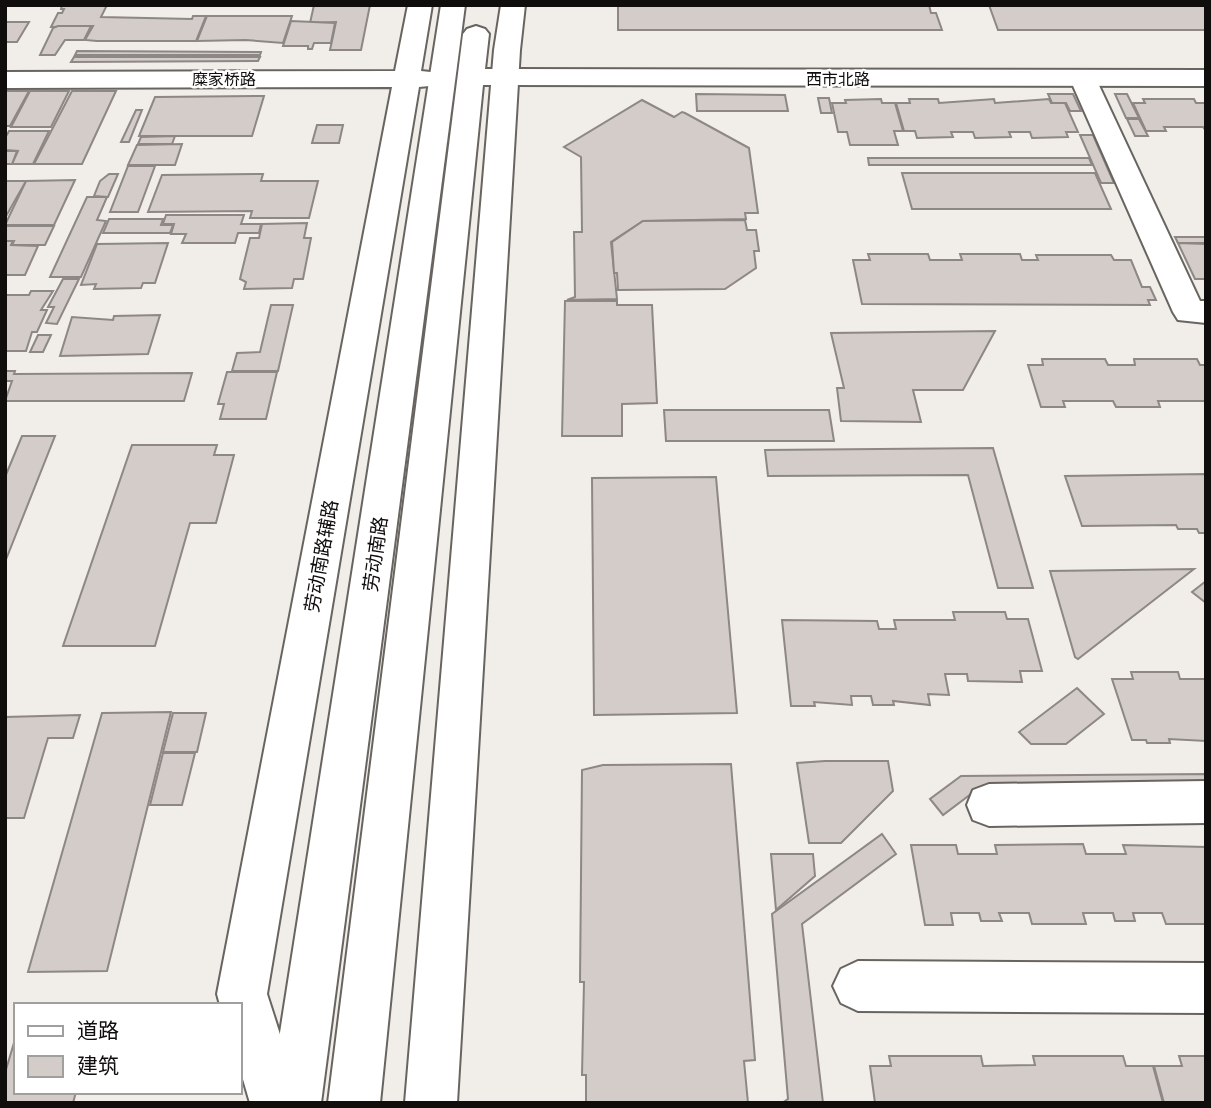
<svg xmlns="http://www.w3.org/2000/svg" width="1211" height="1108" font-family="'Sofia Sans Condensed','Noto Sans SC',sans-serif">
<rect width="100%" height="100%" fill="#f1ede8"/>
<g fill="#d3ccc9" stroke="#8d8785" stroke-width="2">
<path d="M62 5H107L101 17 192 19 193 16H206L196 41H97L85 40 93 26 51 27 58 13H62L64 9H61Z"/>
<path d="M314 5H370L361 50H330L336 22 310 23Z"/>
<path d="M618 5H929L931 13H936L942 30H618Z"/>
<path d="M989 5H1206V30H998Z"/>
<path d="M207 16H292L283 43 246 40 197 41Z"/>
<path d="M291 21 335 23 331 43H314L312 49H308V46H283Z"/>
<path d="M5 22H29L17 42H5Z"/>
<path d="M58 26H91L84 40H65L55 55H40L53 28Z"/>
<path d="M77 51 261 52 260 55H75Z"/>
<path d="M74 57H260L258 61 71 62Z"/>
<path d="M5 91H29L10 126H5Z"/>
<path d="M30 91H69L51 127H11Z"/>
<path d="M72 91H116L82 164H34Z"/>
<path d="M696 94 785 95 788 111H697Z"/>
<path d="M1048 94H1073L1081 111H1070L1066 103H1052Z"/>
<path d="M1115 94H1127L1139 118H1126Z"/>
<path d="M264 96 252 136H139L155 97Z"/>
<path d="M818 98H829L832 113H821Z"/>
<path d="M881 99 882 103H895L903 131H894L898 145H850L847 132H838L832 103H846L845 100Z"/>
<path d="M909 99H938L939 103 994 99 995 103 1049 99 1051 103H1065L1078 132H1066L1068 137 1032 138 1030 132H1009L1011 137 975 138 973 132H951L953 137 917 138 915 131H904L896 103H910Z"/>
<path d="M1143 99H1194L1196 103H1206V131L1203 127H1164L1166 131H1146L1133 103H1145Z"/>
<path d="M642 100 674 117 682 112 685 113 749 148 758 213H745L746 219 643 221 611 242 617 299 567 300 575 297 574 232H582L581 157 564 147Z"/>
<path d="M136 110H142L129 142H121Z"/>
<path d="M1127 119H1139L1148 136H1135Z"/>
<path d="M317 125H343L339 143H312Z"/>
<path d="M9 131H49L33 164H12L18 151 5 150V138Z"/>
<path d="M1080 135H1093L1114 183H1101Z"/>
<path d="M175 136 172 144H138L141 137Z"/>
<path d="M182 144 175 165H128L137 145Z"/>
<path d="M17 151 12 164H5L6 151Z"/>
<path d="M868 158H1089L1092 165H869Z"/>
<path d="M128 166H155L138 212H110Z"/>
<path d="M902 173H1095L1111 209H912Z"/>
<path d="M109 174H118L108 197 94 196 100 181Z"/>
<path d="M263 174 261 181H318L309 218H250L252 211 148 212 162 175Z"/>
<path d="M75 180 54 225H5L26 181Z"/>
<path d="M5 181H26L5 218Z"/>
<path d="M87 197H107L97 220 106 221 81 277H50Z"/>
<path d="M166 215H244L241 224H261L259 233H238L235 243H182L186 234H171L174 224H163Z"/>
<path d="M109 219H163L161 225H173L170 233H103Z"/>
<path d="M745 220 747 230H756L759 251H754L756 268 725 289 618 290 617 273H614L612 242 643 221Z"/>
<path d="M307 223 304 238H311L303 279H294L292 288 244 289 246 282 240 279 250 238H259L262 224Z"/>
<path d="M5 226H54L45 245H12L14 241H5Z"/>
<path d="M1175 237H1206V243H1178Z"/>
<path d="M5 241H13L11 245 38 246 25 275H5Z"/>
<path d="M168 243 155 283H143L141 288 94 289 96 284 81 285 97 244Z"/>
<path d="M1178 243 1206 244V279H1195Z"/>
<path d="M868 254H928L930 260H962L960 254H1020L1022 260H1038L1036 255H1111L1114 260H1131L1142 287H1150L1156 300H1148L1150 305 862 304 853 260H870Z"/>
<path d="M63 279H79L57 324 46 323 54 307H48Z"/>
<path d="M31 291H53L41 310H47L37 332H32L26 351H5V295H29Z"/>
<path d="M565 301H617V305H652L657 403 622 404V436H562Z"/>
<path d="M271 305H293L278 371H232L237 353 260 352Z"/>
<path d="M160 315 148 354 60 356 72 317 113 320 114 316Z"/>
<path d="M995 331 963 390H913L921 422 841 421 837 388H844L831 333Z"/>
<path d="M38 335H51L43 352H30Z"/>
<path d="M1042 359H1105L1108 365H1135L1134 359H1197L1200 365H1206V401H1158L1160 407H1116L1113 401H1063L1065 407H1041L1028 365H1043Z"/>
<path d="M5 371H15L14 374 192 373 184 401H5L12 381H5Z"/>
<path d="M227 372H277L266 419H220L224 404H218Z"/>
<path d="M664 410H829L834 441H666Z"/>
<path d="M22 436H55L5 562V477Z"/>
<path d="M132 445H217L214 455H234L216 523H190L155 646H63Z"/>
<path d="M993 448 1033 588H998L968 475 768 476 765 450Z"/>
<path d="M1206 474V533H1199L1197 529H1178L1176 525 1082 526 1065 476Z"/>
<path d="M716 477 737 713 594 715 592 478Z"/>
<path d="M1194 569 1078 659 1075 657 1050 571Z"/>
<path d="M1206 581V603L1192 592Z"/>
<path d="M953 612H1005L1007 619H1028L1042 671H1020L1022 682 968 681 967 674H945L949 695 928 694 930 705 893 701 894 705H873L871 696H851L852 705 814 702 815 706H791L782 620 877 621 879 629H896L894 620H955Z"/>
<path d="M1131 672H1178L1180 679H1206V741L1169 739 1170 743H1147L1146 740H1132L1112 679H1133Z"/>
<path d="M1077 688 1104 714 1066 744H1031L1019 732Z"/>
<path d="M171 712 107 971 28 972 102 713Z"/>
<path d="M173 713H206L197 752H163Z"/>
<path d="M80 715 73 738H48L24 818H5V717Z"/>
<path d="M163 753H195L182 805H150Z"/>
<path d="M825 761H888L893 791 841 843H809L797 763Z"/>
<path d="M731 764 755 1060 744 1061 748 1103H586V1075H582L584 982H580L582 770 603 765Z"/>
<path d="M1206 774V790L975 791 943 815 930 799 961 776Z"/>
<path d="M882 834 896 854 802 924 823 1103H782L788 1099 772 914Z"/>
<path d="M1083 844 1086 854H1126L1123 845 1206 847V924H1166L1162 913H1133L1135 921H1115L1113 913H1083L1086 924H1032L1029 913H999L1002 921H981L979 913H951L953 925H925L911 845H956L958 854H997L995 845Z"/>
<path d="M771 854H813L815 876 776 910Z"/>
<path d="M16 1036V1092H76L73 1103H5V1073Z"/>
<path d="M889 1056H981L983 1066 1035 1065 1033 1056H1123L1126 1066H1153L1163 1103H875L870 1066H891Z"/>
<path d="M1179 1056H1206V1103H1164L1154 1066H1182Z"/>
</g>
<g fill="none" stroke-linecap="round" stroke-linejoin="round">
<defs>
<g id="street">
<path d="M408 5H432L421 71 440 73 444 79 440 85 419 87 267 994 302 1103H250L240 1069V1005H220L217 994 392 87 5 88V72L395 71Z"/>
<path d="M501 5H525L520 50 457 1103H405L494 50Z"/>
<path d="M1083 71 1092 73 1096 79 1200 301H1206V323L1178 320 1173 312 1070 79 1074 73Z"/>
<path d="M1206 781V823L989 826 973 820 967 805 973 790 989 784Z"/>
<path d="M858 961 1206 963V1013L858 1011 841 1003 833 986 841 969Z"/>
</g>
<g id="secondary">
<path d="M441 5H465L321 1103H269Z"/>
<path d="M476 26 485 29 489 34 485 69 1206 70V86L483 85 380 1103H328L463 34 467 29Z"/>
</g>
</defs>
<use href="#street" stroke="#686460" stroke-width="4"/>
<use href="#secondary" stroke="#686460" stroke-width="4"/>
<use href="#street" fill="#fff" fill-rule="evenodd"/>
<use href="#secondary" fill="#fff" fill-rule="evenodd"/>
</g>
<g text-anchor="middle" stroke-width="5" stroke-linejoin="round" paint-order="stroke">
<g font-size="16" fill="#0f0e0c" stroke="#fff">
<text x="224" y="85">糜家桥路</text>
<text x="838" y="85">西市北路</text>
</g>
<g font-size="19" fill="#0f0e0c" stroke="#fff">
<text transform="translate(375 554) rotate(-82)" y="7">劳动南路</text>
<text transform="translate(321 556) rotate(-80)" y="7">劳动南路辅路</text>
</g>
</g>
<rect width="1211" height="1108" fill="none" stroke="#0f0e0c" stroke-width="14"/>
<rect x="14" y="1003" width="228" height="91" fill="#ffffff" stroke="#9f9f9e" stroke-width="2"/>
<rect x="28" y="1026" width="35" height="10" fill="#ffffff" stroke="#9f9f9e" stroke-width="2"/>
<text x="77" y="1038" font-size="21" fill="#0f0e0c">道路</text>
<rect x="28" y="1056" width="35" height="21" fill="#d3ccc9" stroke="#9f9f9e" stroke-width="2"/>
<text x="77" y="1073" font-size="21" fill="#0f0e0c">建筑</text>
</svg>
